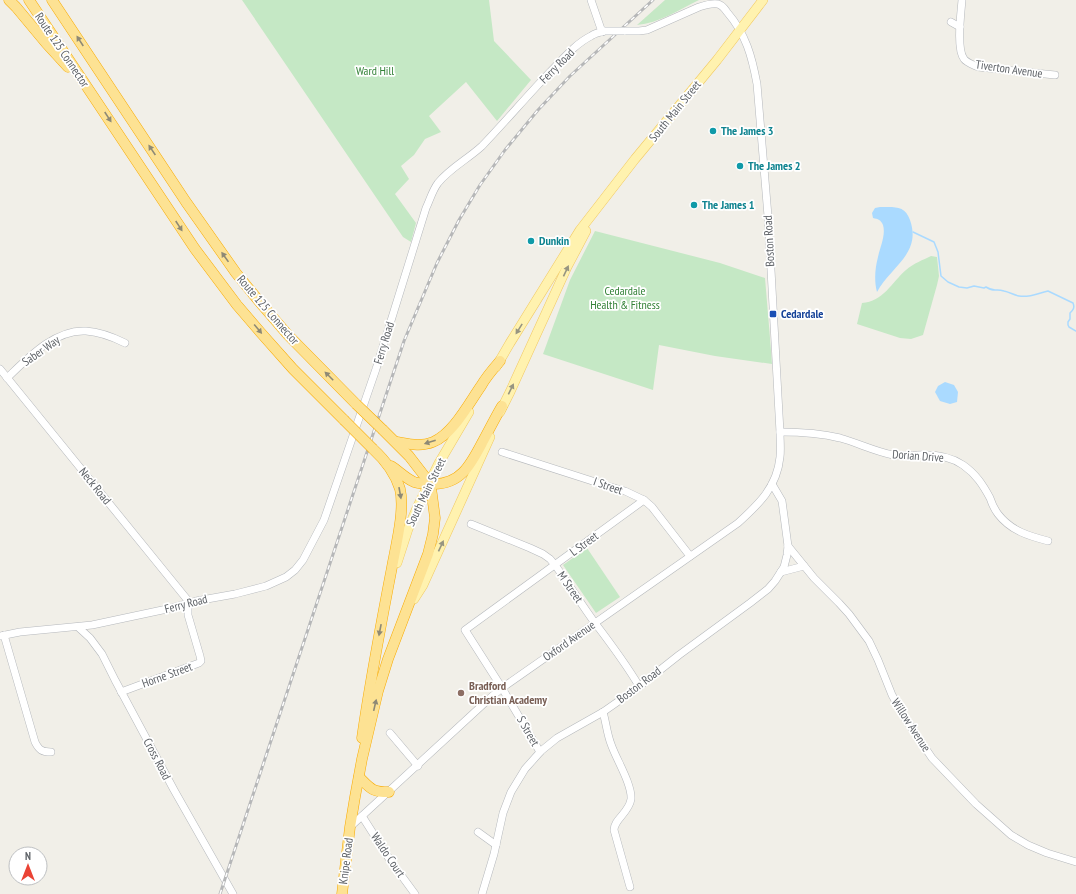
<svg xmlns="http://www.w3.org/2000/svg" width="1076" height="894" font-family="'PT Sans Narrow',sans-serif">
<rect width="100%" height="100%" fill="#f1efe8"/>
<g fill="#c5e8c5">
<path d="M242 0H489L494 41 531 80 497 121 466 82 429 116 441 132 425 139 414 155 401 166 409 179 395 194 416 223 411 242 403 237Z"/>
<path d="M665 0H699C679 10 659 23 637 25Z"/>
<path d="M595 231 720 263 765 278 770 338 772 364 715 356 659 345 653 390 543 354 570 280Z"/>
<path d="M931 256 937 257 939 276 937 285 923 335 911 339 900 338 857 324 862 303C883 302 892 282 906 270 914 263 923 260 931 256Z"/>
<path d="M587 548 620 597 596 613 563 565Z"/>
</g>
<g fill="#aadaff">
<path d="M880 207C894 207 905 205 910 220 922 254 890 267 877 292 874 281 875 268 878 257 880 247 886 235 883 225 881 220 878 219 873 218L872 213 875 208Z"/>
<path d="M945 382 954 385 958 392 957 402 950 404 940 401 935 392 938 386Z"/>
</g>
<g fill="none" stroke-linecap="round" stroke-linejoin="round">
<path stroke="#aadaff" stroke-width="1.5" d="M913 232 934 242 938 252 941 276 948 282 959 287 967 288 974 286 984 288 986 287C996 293 994 288 1004 291 1009 292 1014 295 1019 296 1030 298 1038 293 1048 291L1073 303C1075 308 1073 310 1070 313V319L1068 322V325L1069 327 1076 331"/>
<defs>
<g id="minor">
<path d="M591 0 602 32"/>
<path d="M962 0C961 13 956 49 964 59 967 63 974 65 978 67L1055 75"/>
<path d="M951 22 960 27"/>
<path d="M0 369 190 603 188 608V615L200 656 201 661 199 663 121 692"/>
<path d="M7 378C28 358 55 329 86 331 100 332 113 337 125 343"/>
<path d="M780 432C801 432 820 433 840 438 858 443 874 451 893 455 901 456 909 455 917 455 933 454 950 456 963 465 976 474 983 485 990 498 992 504 995 510 998 514 1011 531 1029 536 1048 541"/>
<path d="M502 452 611 487 625 491 644 500 652 507 690 556"/>
<path d="M471 524 530 548 543 554 550 559 555 565C569 584 581 604 595 623 611 644 626 664 639 686"/>
<path d="M788 546 814 578 839 603 849 614 869 641 878 660 892 695 905 718 932 758 976 804 1011 835 1028 845 1047 853 1076 862"/>
<path d="M781 572 804 566"/>
<path d="M78 627 90 638 102 654 115 680 174 790 233 894"/>
<path d="M4 635 35 742C39 750 42 752 51 752"/>
<path d="M0 636 20 632 92 625 167 609 196 601 235 594 266 586 286 577 295 570 303 560 324 520 376 369 426 208C430 200 432 191 438 183 450 168 468 159 482 146 505 122 527 96 550 72 562 60 575 44 591 36 595 33 600 32 605 31"/>
<path d="M603 712C606 722 607 734 611 744 616 759 632 784 631 799 629 813 614 819 614 830L630 887"/>
<path d="M390 733 418 766"/>
<path d="M540 752 502 688 465 630 644 500"/>
<path d="M362 816 390 860 415 894"/>
<path d="M350 827 490 698 502 688 738 523C759 504 777 487 780 457 781 449 780 440 780 432L768 216 757 84C752 57 746 34 727 12 725 9 722 5 718 4 712 3 705 5 699 7L647 30 639 31H624"/>
<path d="M478 832 496 845"/>
<path d="M482 894 494 854 503 813 511 792 525 769 541 751 557 738 603 712 636 689 679 655 750 603 768 589 775 581 784 567 787 555 788 546 782 501 772 484"/>
</g>
<g id="major">
<path d="M496 367 510 343 580 230 635 159 717 60 763 0"/>
<path d="M500 412 510 392 567 267 586 231"/>
<path d="M397 563 408 529 417 508 439 463 469 412"/>
<path d="M414 599 423 585 490 437"/>
</g>
<g id="highway">
<path d="M9 0 16 7 46 43 68 67"/>
<path d="M29 0 195 249 237 305 261 333 293 369 344 420"/>
<path d="M52 0 186 202 236 273 263 306 288 335 356 404"/>
<path d="M397 442C409 444 421 447 433 442 453 434 469 403 481 386 486 377 493 369 500 361"/>
<path d="M391 466C399 471 405 478 414 482 420 484 426 484 432 484 461 485 471 464 483 441 489 430 495 418 502 406"/>
<path d="M362 738C370 681 381 624 392 567 396 545 405 510 400 489 395 473 385 460 373 449"/>
<path d="M359 777C371 789 372 792 389 792"/>
<path d="M342 894 350 827 355 797 362 759 378 691 388 659 428 554 433 534 435 518 432 495 431 488 426 478 409 456 383 430"/>
</g>
</defs>
<use href="#minor" stroke="#b5b8bc" stroke-width="8"/>
<use href="#major" stroke="#f2c960" stroke-width="10"/>
<use href="#highway" stroke="#f9ab00" stroke-width="11"/>
<use href="#minor" stroke="#fff" stroke-width="7"/>
<use href="#major" stroke="#fff2af" stroke-width="9"/>
<use href="#highway" stroke="#fde293" stroke-width="10"/>
<defs>
<path id="rail" d="M220 894 404 341 437 263 459 220 480 185 505 150 538 110 570 76 653 0"/>
</defs>
<use href="#rail" stroke="#b6b7b8" stroke-width="3"/>
<use href="#rail" stroke="#fff" stroke-width="1.5" stroke-dasharray="4.5" stroke-linecap="butt"/>
<defs>
<path id="minor-bridge" d="M605 31H624"/>
<g id="highway-bridge">
<path d="M356 404 383 430"/>
<path d="M344 420 373 449"/>
</g>
</defs>
<use href="#minor-bridge" stroke="#b5b8bc" stroke-width="8" stroke-linecap="butt"/>
<use href="#highway-bridge" stroke="#f9ab00" stroke-width="11" stroke-linecap="butt"/>
<use href="#minor-bridge" stroke="#fff" stroke-width="7"/>
<use href="#highway-bridge" stroke="#fde293" stroke-width="10"/>
</g>
<defs><path id="oneway-solid" d="M-6-.8H1V-3.2L6.5 0L1 3.2V.8H-6Z"/></defs>
<g fill="#8e8975">
<use href="#oneway-solid" transform="translate(80 41) rotate(-123)"/>
<use href="#oneway-solid" transform="translate(108 117) rotate(57)"/>
<use href="#oneway-solid" transform="translate(152 150) rotate(-124)"/>
<use href="#oneway-solid" transform="translate(179 226) rotate(57)"/>
<use href="#oneway-solid" transform="translate(225 257) rotate(-125)"/>
<use href="#oneway-solid" transform="translate(258 329) rotate(50)"/>
<use href="#oneway-solid" transform="translate(329 376) rotate(-135)"/>
<use href="#oneway-solid" transform="translate(430 442) rotate(162)"/>
<use href="#oneway-solid" transform="translate(400 493) rotate(80)"/>
<use href="#oneway-solid" transform="translate(380 630) rotate(101)"/>
<use href="#oneway-solid" transform="translate(375 705) rotate(-77)"/>
</g>
<g fill="#979581">
<use href="#oneway-solid" transform="translate(566 271) rotate(-65)"/>
<use href="#oneway-solid" transform="translate(519 329) rotate(122)"/>
<use href="#oneway-solid" transform="translate(511 389) rotate(-64)"/>
<use href="#oneway-solid" transform="translate(441 546) rotate(-65)"/>
</g>
<g fill="#0f9aa8" stroke="#fff" stroke-width="1.5">
<circle cx="713" cy="131" r="4"/>
<circle cx="740" cy="166" r="4"/>
<circle cx="694" cy="205" r="4"/>
<circle cx="531" cy="241" r="4"/>
</g>
<rect fill="#1a4fb4" stroke="#fff" stroke-width="1.5" x="769" y="310" width="8" height="8" rx="2"/>
<circle fill="#8d6e63" stroke="#fff" stroke-width="1.5" cx="461" cy="693" r="4"/>
<g text-anchor="middle" stroke-width="3.5" stroke-linejoin="round" paint-order="stroke">
<g font-size="12" fill="#5f6368" stroke="#fff">
<text transform="translate(62 50) rotate(56)" y="4">Route 125 Connector</text>
<text transform="translate(557 66) rotate(-45)" y="4">Ferry Road</text>
<text transform="translate(1009 69) rotate(8)" y="4">Tiverton Avenue</text>
<text transform="translate(675 111) rotate(-51)" y="4">South Main Street</text>
<text transform="translate(769 241) rotate(-93)" y="4">Boston Road</text>
<text transform="translate(268 310) rotate(49)" y="4">Route 125 Connector</text>
<text transform="translate(384 343) rotate(-73)" y="4">Ferry Road</text>
<text transform="translate(41 351) rotate(-35)" y="4">Saber Way</text>
<text transform="translate(918 456) rotate(4)" y="4">Dorian Drive</text>
<text transform="translate(95 486) rotate(51)" y="4">Neck Road</text>
<text transform="translate(608 486) rotate(19)" y="4">I Street</text>
<text transform="translate(426 492) rotate(-64)" y="4">South Main Street</text>
<text transform="translate(584 544) rotate(-36)" y="4">L Street</text>
<text transform="translate(570 587) rotate(55)" y="4">M Street</text>
<text transform="translate(186 604) rotate(-14)" y="4">Ferry Road</text>
<text transform="translate(569 641) rotate(-35)" y="4">Oxford Avenue</text>
<text transform="translate(167 675) rotate(-20)" y="4">Horne Street</text>
<text transform="translate(639 685) rotate(-37)" y="4">Boston Road</text>
<text transform="translate(911 725) rotate(57)" y="4">Willow Avenue</text>
<text transform="translate(528 731) rotate(60)" y="4">S Street</text>
<text transform="translate(157 759) rotate(62)" y="4">Cross Road</text>
<text transform="translate(388 855) rotate(56)" y="4">Waldo Court</text>
<text transform="translate(346 861) rotate(-83)" y="4">Knipe Road</text>
</g>
<g font-size="12" fill="#348238" stroke="#fff">
<text x="375" y="75">Ward Hill</text>
<text x="625" y="295">Cedardale<tspan x="625" dy="14">Health &amp; Fitness</tspan></text>
</g>
<g font-size="12" font-weight="bold" fill="#0d838f" stroke="#fff" text-anchor="start">
<text x="721" y="135">The James 3</text>
<text x="748" y="170">The James 2</text>
<text x="702" y="209">The James 1</text>
<text x="539" y="245">Dunkin</text>
</g>
<g font-size="12" font-weight="bold" fill="#164399" stroke="#fff" text-anchor="start">
<text x="781" y="318">Cedardale</text>
</g>
<g font-size="12" font-weight="bold" fill="#785e54" stroke="#fff" text-anchor="start">
<text x="469" y="690">Bradford<tspan x="469" dy="14">Christian Academy</tspan></text>
</g>
</g>
<g transform="translate(28 866)"><circle r="19" fill="#ffffff" stroke="#bfc1c3"/>
<path d="M0-3L7 15L0 10L-7 15Z" fill="#ea4335"/>
<text y="-6" font-size="11" font-weight="bold" text-anchor="middle" fill="#5f6368">N</text>
</g>
</svg>
